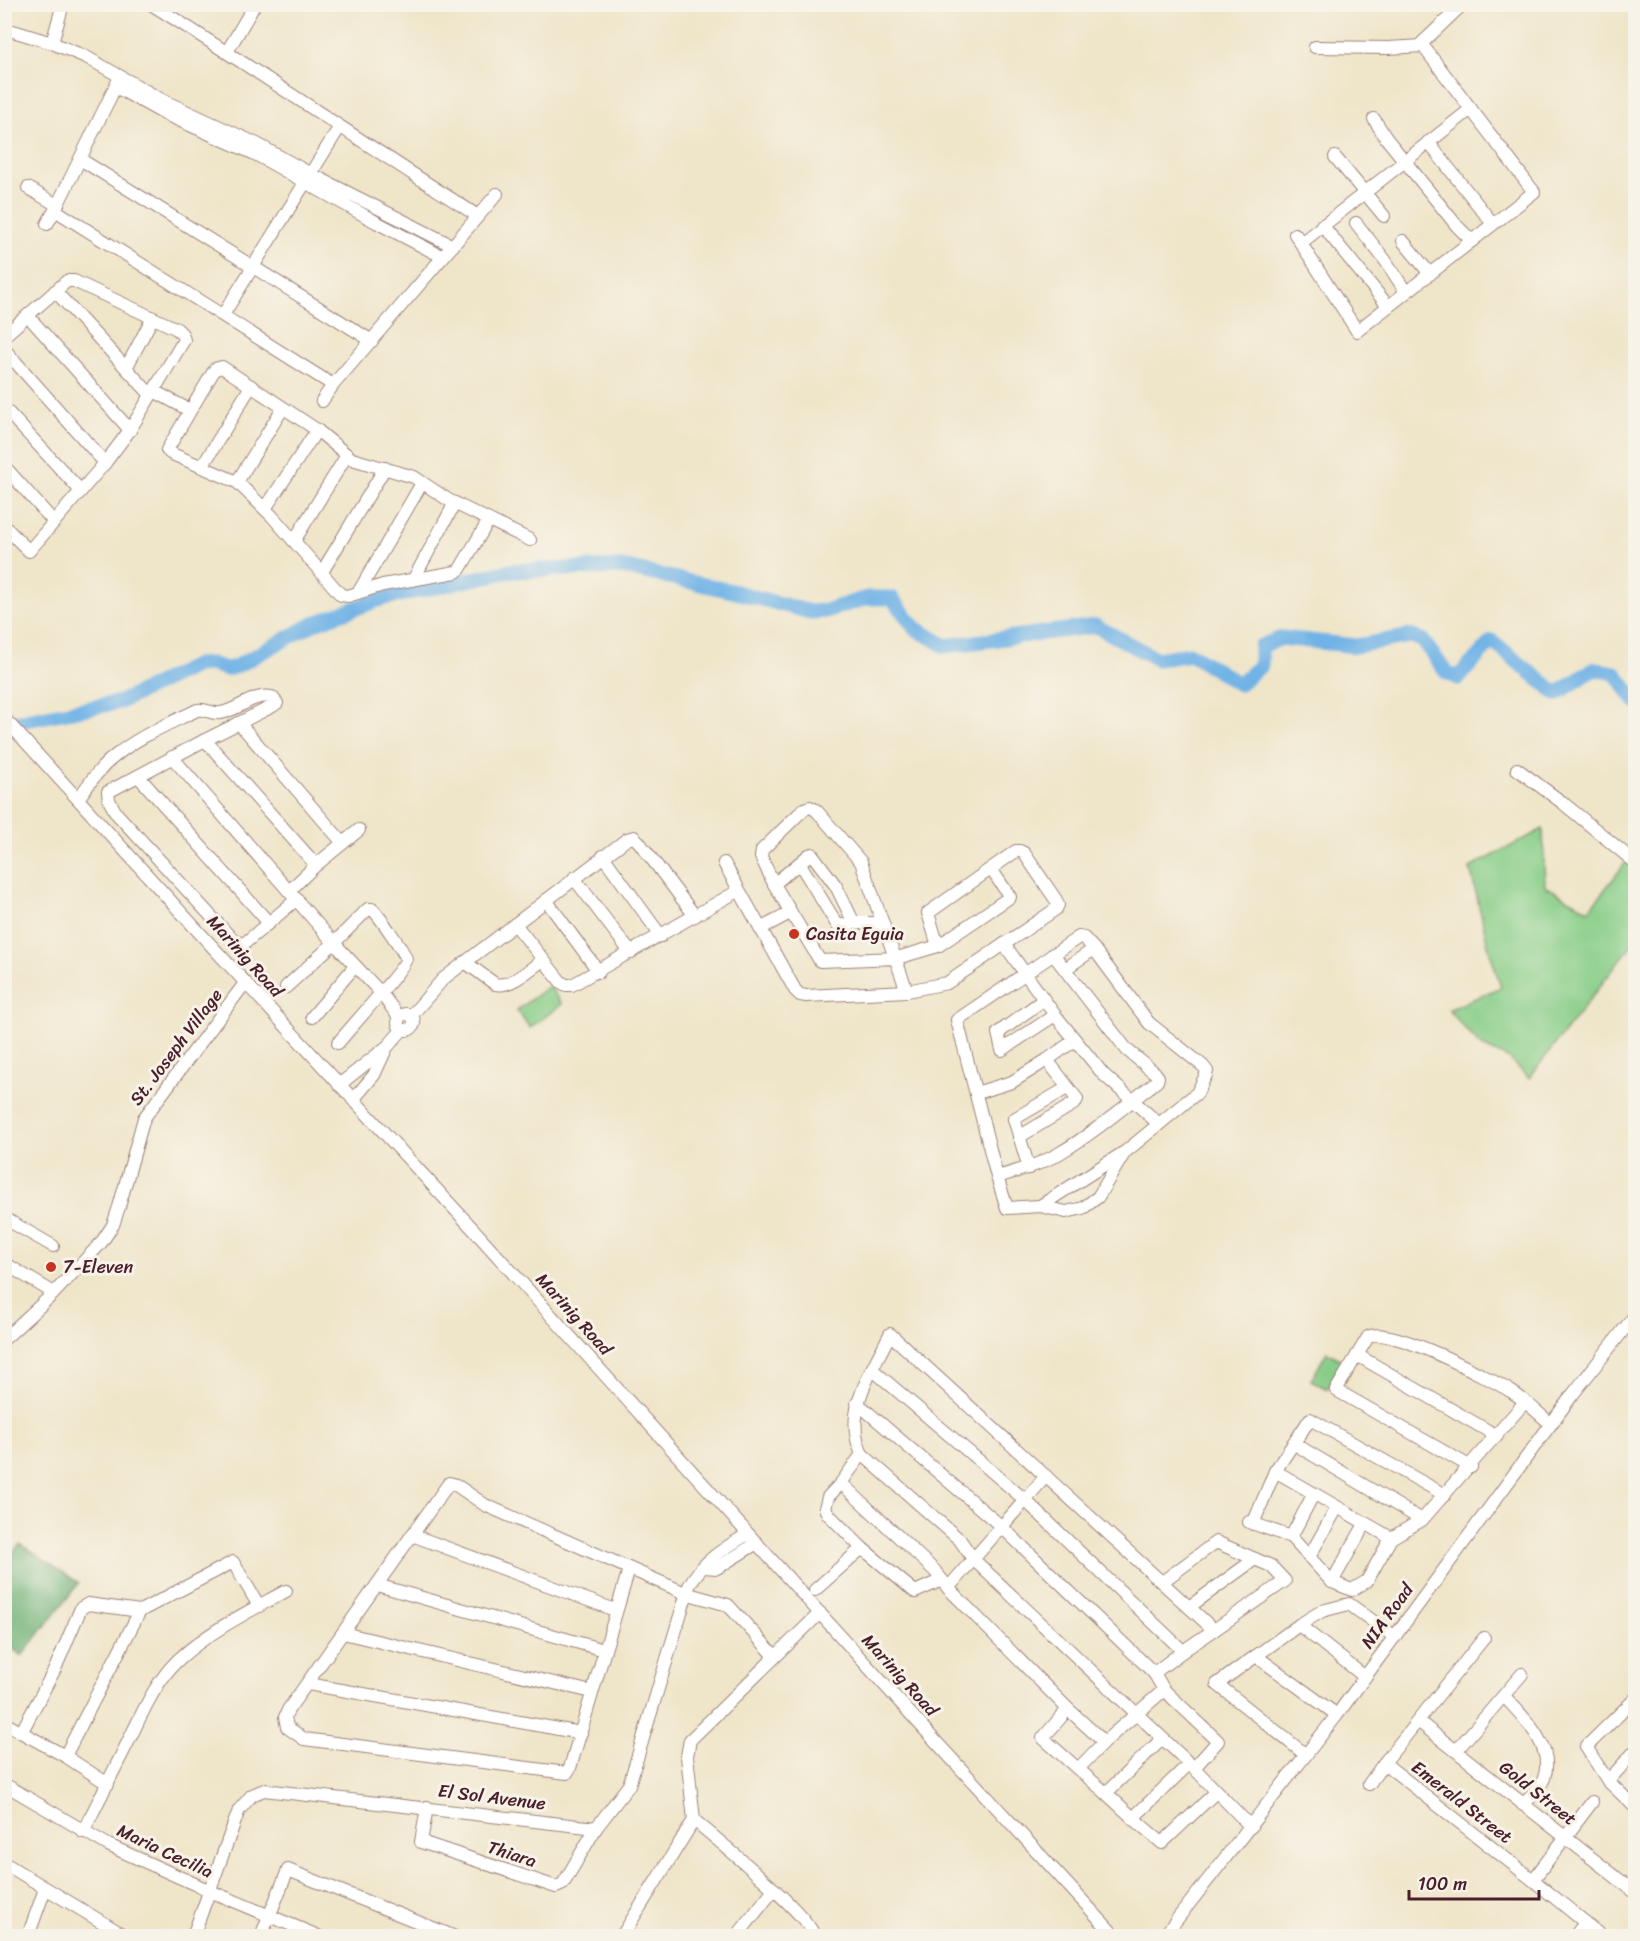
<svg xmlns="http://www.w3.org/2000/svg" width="1640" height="1941" font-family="Sriracha,sans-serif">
<rect width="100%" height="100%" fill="#f7f3e8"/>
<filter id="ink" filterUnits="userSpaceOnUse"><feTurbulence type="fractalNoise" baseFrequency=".0167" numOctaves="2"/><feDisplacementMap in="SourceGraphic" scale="12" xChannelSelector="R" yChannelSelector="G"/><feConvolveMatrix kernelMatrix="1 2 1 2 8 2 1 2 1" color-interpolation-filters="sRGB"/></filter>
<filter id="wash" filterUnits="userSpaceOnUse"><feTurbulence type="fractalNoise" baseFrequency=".008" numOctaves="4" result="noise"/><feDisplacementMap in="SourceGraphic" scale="24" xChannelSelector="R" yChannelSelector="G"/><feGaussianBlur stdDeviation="1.35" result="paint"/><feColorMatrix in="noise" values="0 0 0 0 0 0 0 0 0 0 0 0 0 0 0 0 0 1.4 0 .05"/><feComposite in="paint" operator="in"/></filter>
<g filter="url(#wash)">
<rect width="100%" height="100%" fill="#efe5c9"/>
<g fill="#87cd87" stroke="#687659" stroke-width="1.5">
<path d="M1543 829 1545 886 1589 910 1630 857 1635 861V941L1529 1078 1510 1059 1480 1045 1448 1010 1501 987 1489 949 1470 868Z"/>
<path d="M549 986 562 1004 530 1028 517 1010Z"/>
<path d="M1327 1352 1343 1361 1327 1389 1311 1380Z"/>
</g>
<path fill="#6db074" stroke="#5c6850" stroke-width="1.5" d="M20 1544 79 1583 22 1656 4 1642 5 1562Z"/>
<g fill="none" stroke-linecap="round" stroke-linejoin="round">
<path stroke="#71b3e6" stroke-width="15" d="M4 724 120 702 197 665 211 664 226 669 235 667 315 623 381 599 510 571 622 567 732 591 810 612 825 611 867 598H892L915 628 945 646 1096 626 1157 659 1191 654 1239 684 1261 665V646L1282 638 1356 646 1410 636 1422 640 1446 672 1458 678 1492 641 1557 694 1594 669 1615 673 1636 702"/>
</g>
</g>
<g filter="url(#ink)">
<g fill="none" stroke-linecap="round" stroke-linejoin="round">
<defs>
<g id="minor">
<path d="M151 4C261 73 368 146 478 216"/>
<path d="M4 34 7 31H13L52 43 86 57 162 100 257 144 311 174 453 246"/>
<path d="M52 43 63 4"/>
<path d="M1423 46 1422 43 1463 4"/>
<path d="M1315 47 1388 48 1423 46"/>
<path d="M227 52 255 4"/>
<path d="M120 77 55 210 333 385"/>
<path d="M116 87 163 113 255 154 376 222 443 257"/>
<path d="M1374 119 1386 138 1457 226 1472 241"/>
<path d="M1428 142 1493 224"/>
<path d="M1335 157 1384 216"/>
<path d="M80 159 372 341"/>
<path d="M28 188 57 205"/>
<path d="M1356 223 1385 260 1406 292"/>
<path d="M47 224 55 210"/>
<path d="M1322 225 1388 306"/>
<path d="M1295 234 1357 331 1534 192 1423 46"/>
<path d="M1403 241 1430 274"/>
<path d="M1301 243 1471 109"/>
<path d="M55 291 151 395"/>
<path d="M223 315 339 128"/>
<path d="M28 316 130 430"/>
<path d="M4 336 67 281H74L177 329 182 334 184 340 130 430 105 463 29 551 4 526"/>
<path d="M4 349 105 463"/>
<path d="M126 368 152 319"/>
<path d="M154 391 189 410"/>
<path d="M322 401 333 385 497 194"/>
<path d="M4 408 81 491"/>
<path d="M4 466 54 522"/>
<path d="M202 467 251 386"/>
<path d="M237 482 283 408"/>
<path d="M265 509 317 430"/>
<path d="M489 520 460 569 456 572 383 585 348 596 341 595 272 516 237 482 170 453 167 450 215 369 222 367 317 430 352 459 414 477 450 501 530 540"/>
<path d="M294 541 347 455"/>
<path d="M322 572 385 468"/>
<path d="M413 580 455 503"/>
<path d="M358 593 422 483"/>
<path d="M4 718 208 942 474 1230 927 1732 1115 1936"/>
<path d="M239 723 343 843"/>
<path d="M205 740 316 865"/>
<path d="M172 757 334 943 286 987"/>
<path d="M1517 769 1563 803 1636 863"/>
<path d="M138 776 269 923"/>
<path d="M78 799C89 784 100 767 115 756 139 736 169 724 197 710 206 708 212 715 221 713 238 710 254 693 272 697L277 703 273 706 205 740 108 792 109 800 116 813 233 940 241 944 246 942 297 899"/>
<path d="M603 856 661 936"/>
<path d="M724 863 795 990 800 995 806 996 907 991 947 983 1056 909 1058 905 1056 900 1024 853 1020 851H1016L928 913 938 946"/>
<path d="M800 864 838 926 854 923H883"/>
<path d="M574 878 631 953"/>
<path d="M774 884 809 855 812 854 836 886 854 923"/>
<path d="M289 891 316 865 359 830"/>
<path d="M546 900 599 972"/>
<path d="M515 924 561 982 566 985H572L738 891"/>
<path d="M760 929 790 913"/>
<path d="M1079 937 1084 938 1094 949 1149 1023 1203 1066 1207 1071 1206 1075 1197 1093 1125 1152 1098 1197 1083 1208 1066 1212 1040 1206 1007 1208 997 1177 957 1020Z"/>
<path d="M1004 944 1055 1015 1103 1074 1159 1124"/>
<path d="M465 962 495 984C511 988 531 968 543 960"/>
<path d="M1065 969 1094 949"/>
<path d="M907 991 861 862 816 810 810 807 804 809 762 850 761 857 774 884 820 961 897 958 938 946 1010 897 991 869"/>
<path d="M1043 1000 998 1033 1002 1050 1055 1015"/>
<circle cx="406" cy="1022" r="8"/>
<path d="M411 1016 443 979 627 839 634 837 639 842 695 916"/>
<path d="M312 1017 355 966"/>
<path d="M338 1043C347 1032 406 966 406 959 406 954 378 914 372 909H368L334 943 380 992 399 1017"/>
<path d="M339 1085 388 1046 402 1030"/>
<path d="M976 1093 1012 1082 1047 1060"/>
<path d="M353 1100 374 1075 386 1049"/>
<path d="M1019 1137 1075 1103 1077 1099 1047 1060 1075 1040"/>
<path d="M1029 1168 1014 1119 1067 1088"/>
<path d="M997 1177C1018 1171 1039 1165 1058 1154 1093 1134 1125 1106 1157 1081L1158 1077 1155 1073 1127 1050 1053 954"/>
<path d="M1040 1206 1123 1153"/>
<path d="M4 1218 53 1246"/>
<path d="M4 1263 54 1293"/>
<path d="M4 1339 54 1293 101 1243 113 1225 119 1207 144 1118 245 983"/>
<path d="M1357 1355 1497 1436"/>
<path d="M873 1370 1025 1500 1183 1651 1214 1630"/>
<path d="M857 1403 1002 1527 1154 1673 1183 1651"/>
<path d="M1293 1443 1422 1520"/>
<path d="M862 1454 841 1483 935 1571 948 1588"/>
<path d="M1471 1467 1336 1390 1368 1337C1388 1324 1491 1379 1512 1392 1526 1401 1539 1414 1551 1424"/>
<path d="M1275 1471 1391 1538"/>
<path d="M1046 1476 948 1588 1068 1709"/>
<path d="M841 1483 828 1497 825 1508 828 1514 862 1548 915 1592 942 1580"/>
<path d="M1249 1522 1291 1537 1332 1582 1352 1590 1367 1581 1391 1538 1422 1520 1525 1402"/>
<path d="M1253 1524 1275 1471 1310 1419 1445 1495"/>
<path d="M412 1535 615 1610"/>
<path d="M1291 1537 1313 1495"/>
<path d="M1309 1557 1337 1508"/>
<path d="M704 1567 717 1568 757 1543"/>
<path d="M629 1569 570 1768 567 1773 304 1739 287 1727 285 1717 288 1710 449 1483 456 1485 485 1505 651 1578 685 1593 728 1605 775 1656"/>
<path d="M1162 1582 1216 1542 1271 1566 1285 1581 1214 1630 890 1334C872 1371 842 1412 862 1454L960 1540 973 1559 1194 1768 1251 1827"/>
<path d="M1332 1582 1365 1524"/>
<path d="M377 1585 604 1650"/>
<path d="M815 1590 862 1548"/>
<path d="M1189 1607 1255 1559"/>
<path d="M1299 1625 1365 1677"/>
<path d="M343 1633 592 1692"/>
<path d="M1256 1656 1337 1715"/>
<path d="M308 1684 581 1733"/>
<path d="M1164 1690 1218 1741 1194 1768"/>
<path d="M1504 1696C1523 1717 1555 1746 1544 1778 1540 1789 1530 1797 1523 1805"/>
<path d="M1636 1698 1586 1747 1608 1781 1636 1808"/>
<path d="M1418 1721 1636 1893"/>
<path d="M4 1723 65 1756 108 1784"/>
<path d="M22 1731 55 1669 81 1608 88 1604 140 1611 233 1562 259 1606"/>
<path d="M1456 1751 1522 1674"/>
<path d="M1306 1755 1217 1684 1299 1625 1322 1611 1349 1604 1395 1637"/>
<path d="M65 1756 140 1611"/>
<path d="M1384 1763 1533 1880 1602 1936"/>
<path d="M1189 1764 1133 1818 1162 1843 1216 1792"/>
<path d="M1078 1769 1043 1738 1068 1709 1104 1742"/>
<path d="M1608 1781 1636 1750"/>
<path d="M4 1784 108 1845 210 1891 318 1936"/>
<path d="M1369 1784 1384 1763 1484 1638"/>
<path d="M1106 1793 1078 1769 1104 1742 1164 1690 1154 1673"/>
<path d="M427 1807 421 1842 556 1887 563 1884 596 1828"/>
<path d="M1133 1818 1106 1793 1162 1739"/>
<path d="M694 1820C716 1839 809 1914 814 1936"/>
<path d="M83 1832C98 1802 113 1772 128 1742 142 1714 155 1682 178 1660 209 1631 248 1612 286 1591"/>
<path d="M4 1863 125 1936"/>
<path d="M1533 1880 1592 1802"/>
<path d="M28 1936 45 1889"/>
<path d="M193 1936 239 1810 252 1795 264 1790 596 1828 629 1785 689 1586C702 1561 725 1548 748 1534"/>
<path d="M261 1936 288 1870 453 1936"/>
<path d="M622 1936 694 1820 687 1756 690 1740 820 1613"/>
<path d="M737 1936 774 1889"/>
<path d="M1164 1936 1337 1715 1573 1394 1636 1314"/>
<path d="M1575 1936 1585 1923"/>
</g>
</defs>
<use href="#minor" stroke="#9c827a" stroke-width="14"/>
<use href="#minor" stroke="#fff" stroke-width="12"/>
</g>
</g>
<g fill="#c8321e" stroke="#f7f3e8" stroke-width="2">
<circle cx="794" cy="934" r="6"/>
<circle cx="51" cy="1267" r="6"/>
</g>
<g text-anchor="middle" stroke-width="6" stroke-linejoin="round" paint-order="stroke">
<g font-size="18" fill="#4a1f2b" stroke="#f7f3e8" text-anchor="start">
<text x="806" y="940">Casita Eguia</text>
<text x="63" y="1273">7-Eleven</text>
</g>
<g font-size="18" fill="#4a1f2b" stroke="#f7f3e8">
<text transform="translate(245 956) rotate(48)" y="6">Marinig Road</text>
<text transform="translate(176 1047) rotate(-53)" y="6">St. Joseph Village</text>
<text transform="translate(574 1314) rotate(48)" y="6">Marinig Road</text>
<text transform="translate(1387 1616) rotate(-54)" y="6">NIA Road</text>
<text transform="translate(900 1675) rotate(48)" y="6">Marinig Road</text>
<text transform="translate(1538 1793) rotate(38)" y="6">Gold Street</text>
<text transform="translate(492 1797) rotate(7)" y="6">El Sol Avenue</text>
<text transform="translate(1462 1802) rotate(38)" y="6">Emerald Street</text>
<text transform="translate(165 1851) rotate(25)" y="6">Maria Cecilia</text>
<text transform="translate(512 1854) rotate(18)" y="6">Thiara</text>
</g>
</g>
<rect width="1640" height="1941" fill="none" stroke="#f7f3e8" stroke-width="24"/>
<path d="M1409 1890v9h130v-9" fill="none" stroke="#4a1f2b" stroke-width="3"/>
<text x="1418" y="1890" font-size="18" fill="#4a1f2b" stroke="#f7f3e8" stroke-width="4.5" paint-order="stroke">100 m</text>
</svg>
